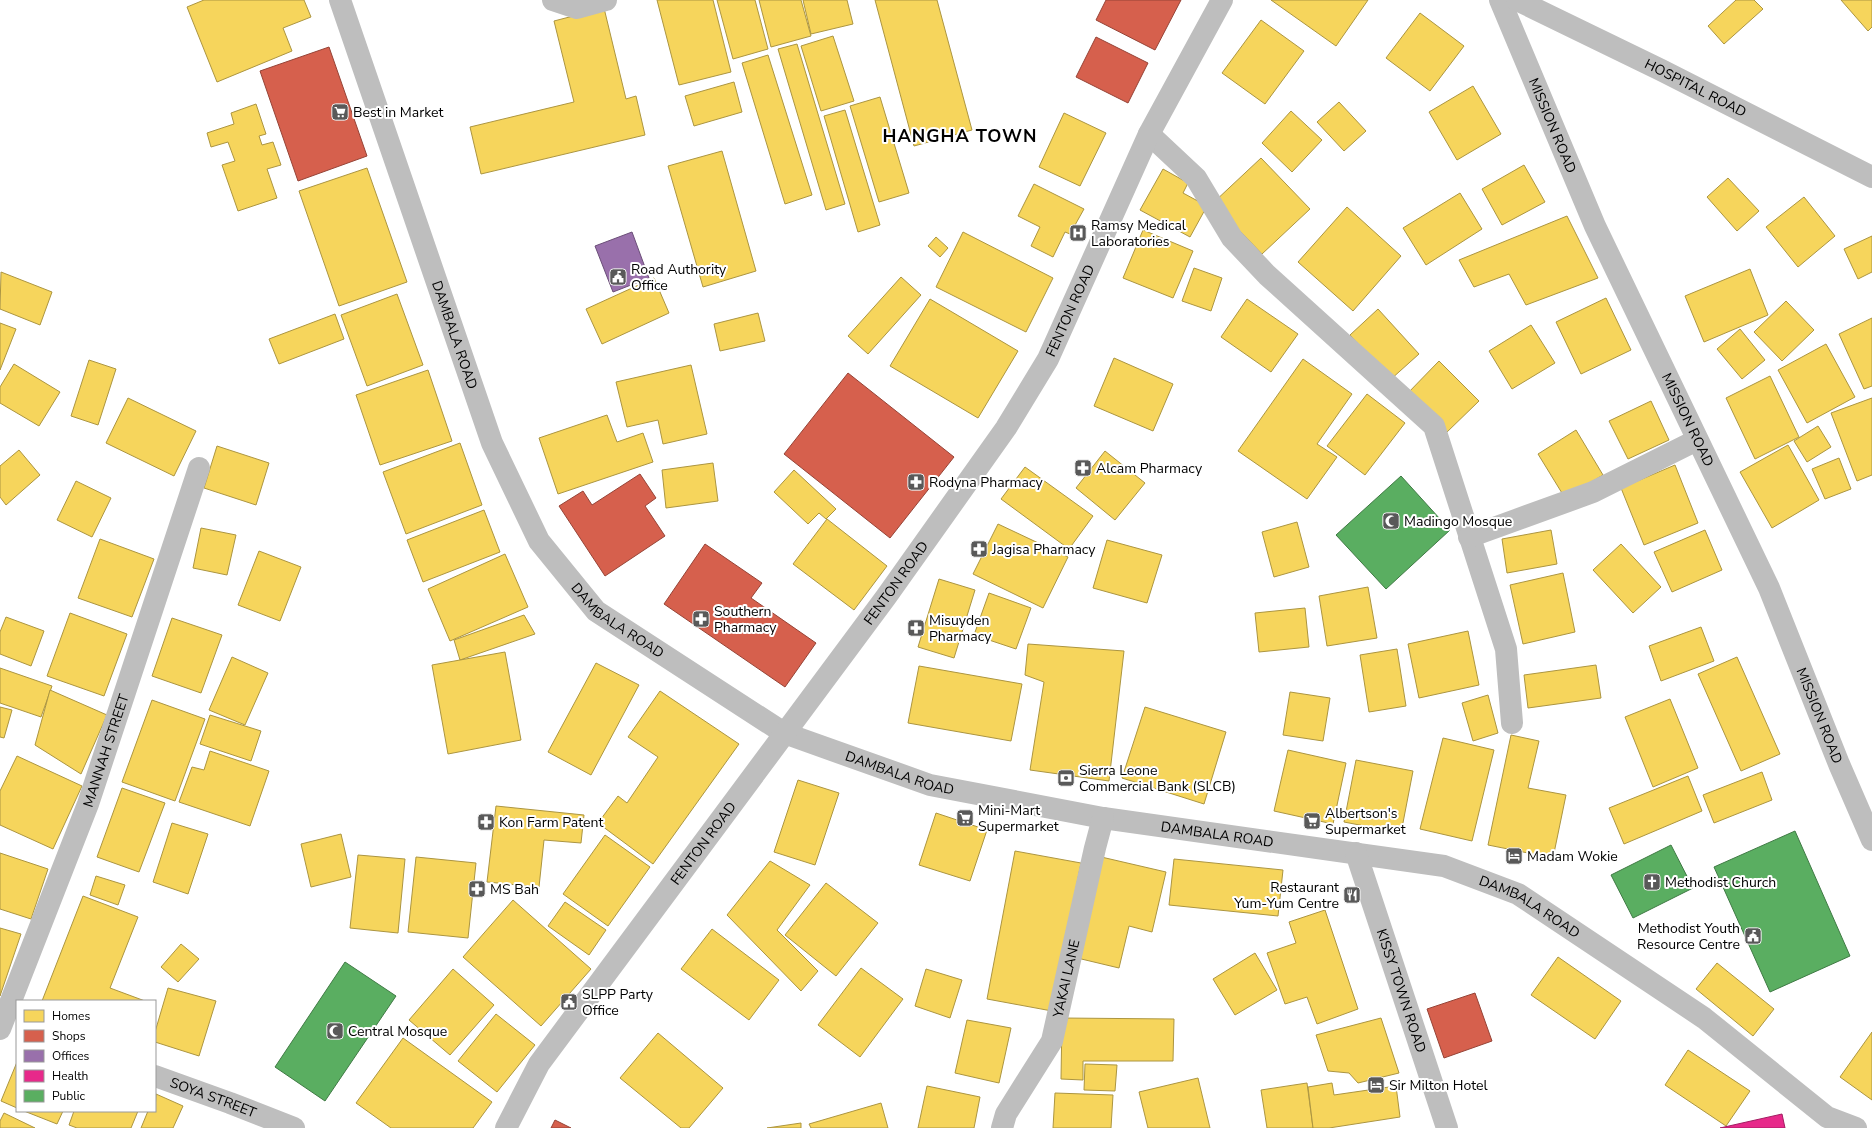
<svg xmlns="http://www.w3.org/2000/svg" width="1872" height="1128" font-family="'Nunito Sans',sans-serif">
<rect width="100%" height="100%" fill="#fff"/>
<g fill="#f6d55c" stroke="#ac9540">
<path d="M204 0H304L311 17 283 28 292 51 217 82 187 7Z"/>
<path d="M657 0H713L731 72 679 85Z"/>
<path d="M717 0H755L768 49 733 59Z"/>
<path d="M759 0H801L811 36 771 47Z"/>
<path d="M803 0H847L853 24 811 34Z"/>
<path d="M875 0H937L972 130 914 146Z"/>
<path d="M1271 0H1368L1336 46Z"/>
<path d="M1736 0H1754L1763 9 1724 44 1708 26Z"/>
<path d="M1841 0H1872V27L1868 31Z"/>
<path d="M604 8 626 99 636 96 645 135 481 174 470 127 574 102 554 21Z"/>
<path d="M1420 13 1464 46 1430 91 1386 58Z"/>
<path d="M1261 20 1304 51 1265 104 1222 73Z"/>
<path d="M833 36 854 101 821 111 801 46Z"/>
<path d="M797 44 845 204 826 210 778 49Z"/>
<path d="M768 55 812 195 785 204 742 63Z"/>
<path d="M734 82 742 112 694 126 685 96Z"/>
<path d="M1473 86 1501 134 1457 160 1429 112Z"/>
<path d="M880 97 909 193 879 202 850 106Z"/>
<path d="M1339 102 1366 131 1344 151 1317 122Z"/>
<path d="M256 104 266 134 259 136 262 145 273 142 281 165 267 169 277 198 238 211 222 165 235 161 228 142 211 147 207 133 234 124 231 113Z"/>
<path d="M845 110 880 225 858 232 824 116Z"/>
<path d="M1291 111 1322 140 1292 172 1262 143Z"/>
<path d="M1064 113 1106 133 1080 186 1039 167Z"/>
<path d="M722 151 756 271 703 287 668 166Z"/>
<path d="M1261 158 1310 209 1262 254 1213 203Z"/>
<path d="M1524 165 1545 202 1502 225 1482 189Z"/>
<path d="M367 168 407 282 339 306 299 191Z"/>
<path d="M1163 169 1188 183 1183 193 1207 206 1190 237 1140 210Z"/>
<path d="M1728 178 1759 211 1737 231 1707 197Z"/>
<path d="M1034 184 1084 209 1070 234 1065 232 1053 257 1031 246 1040 227 1018 216Z"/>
<path d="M1460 193 1482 229 1426 265 1403 228Z"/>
<path d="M1804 197 1835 236 1798 267 1766 227Z"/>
<path d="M1347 207 1401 256 1353 311 1298 262Z"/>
<path d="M1567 216 1598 278 1526 305 1509 274 1474 287 1459 260Z"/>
<path d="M1143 230 1193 251 1173 298 1123 278Z"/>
<path d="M963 232 1053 278 1026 332 936 287Z"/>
<path d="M1872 236V272L1858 279 1844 249Z"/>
<path d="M936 237 948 248 940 257 928 246Z"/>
<path d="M1194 268 1222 278 1211 311 1182 301Z"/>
<path d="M1750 269 1768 315 1704 342 1685 296Z"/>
<path d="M1 272 52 292 40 325 0 309Z"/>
<path d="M901 277 921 295 868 354 848 336Z"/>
<path d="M654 278 669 313 602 344 586 309Z"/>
<path d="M397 294 423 365 367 386 341 315Z"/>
<path d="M1606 298 1631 350 1581 374 1556 322Z"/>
<path d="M930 299 1018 351 978 418 890 366Z"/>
<path d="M1247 299 1298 334 1271 372 1221 337Z"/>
<path d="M1786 301 1814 330 1782 361 1754 332Z"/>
<path d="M1378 309 1419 354 1390 380 1350 335Z"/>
<path d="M758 313 765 341 720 351 714 324Z"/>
<path d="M335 314 344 339 279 364 269 339Z"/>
<path d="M1872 318V386L1864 389 1839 334Z"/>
<path d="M0 323 16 329 0 370Z"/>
<path d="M1531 325 1555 363 1512 389 1489 351Z"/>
<path d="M1740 329 1765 360 1742 379 1717 349Z"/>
<path d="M1826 344 1855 397 1807 423 1778 370Z"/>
<path d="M1114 358 1173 384 1153 431 1094 406Z"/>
<path d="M1303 359 1352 394 1317 444 1337 457 1307 499 1238 451Z"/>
<path d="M89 360 116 369 98 425 71 416Z"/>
<path d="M1439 361 1479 401 1446 433 1406 395Z"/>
<path d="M14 364 60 392 39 426 0 403V387Z"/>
<path d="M691 365 707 434 663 444 658 420 627 427 616 382Z"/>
<path d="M428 370 452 441 380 465 356 395Z"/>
<path d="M1770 376 1799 437 1755 459 1726 398Z"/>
<path d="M1367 394 1405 423 1365 475 1327 446Z"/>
<path d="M128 398 196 431 174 476 106 443Z"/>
<path d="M1872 398V475L1857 481 1831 413Z"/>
<path d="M1651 401 1669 440 1628 459 1609 421Z"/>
<path d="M607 415 617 442 643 433 653 462 558 494 539 438Z"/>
<path d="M1818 426 1831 447 1807 462 1794 441Z"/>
<path d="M1576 430 1603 475 1565 498 1538 454Z"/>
<path d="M460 443 482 505 406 534 383 472Z"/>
<path d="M1788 445 1819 500 1772 528 1740 472Z"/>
<path d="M217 446 269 463 256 505 204 488Z"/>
<path d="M19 450 40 475 6 505 0 497V466Z"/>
<path d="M1105 451 1145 483 1115 520 1076 488Z"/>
<path d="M1839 458 1851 489 1825 499 1812 469Z"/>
<path d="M713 463 718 501 666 508 662 470Z"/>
<path d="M1675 465 1698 523 1644 545 1621 488Z"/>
<path d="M1025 467 1093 516 1069 549 1001 499Z"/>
<path d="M794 470 836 509 826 519 819 513 808 524 774 492Z"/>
<path d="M76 481 111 498 92 537 57 520Z"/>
<path d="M484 510 500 552 423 582 407 540Z"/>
<path d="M827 519 887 566 854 610 793 564Z"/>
<path d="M1297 522 1309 567 1274 577 1262 532Z"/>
<path d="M998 524 1068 557 1043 608 973 574Z"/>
<path d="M201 528 236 535 227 575 193 568Z"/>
<path d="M1551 530 1557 564 1507 573 1502 539Z"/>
<path d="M1705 530 1722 570 1672 592 1654 552Z"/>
<path d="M100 539 154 559 132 617 78 598Z"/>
<path d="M1107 540 1162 555 1147 603 1093 588Z"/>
<path d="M1621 544 1661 587 1633 613 1593 570Z"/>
<path d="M259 551 301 567 280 621 238 605Z"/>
<path d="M505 554 528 607 450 641 428 589Z"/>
<path d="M1563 573 1575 632 1523 644 1510 585Z"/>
<path d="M939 579 975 590 954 658 918 647Z"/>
<path d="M1368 587 1377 638 1327 646 1319 596Z"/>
<path d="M989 593 1031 608 1016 649 974 635Z"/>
<path d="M1305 608 1309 647 1259 652 1255 613Z"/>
<path d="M70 613 127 634 104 696 47 676Z"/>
<path d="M524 615 535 634 460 660 454 640Z"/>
<path d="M6 617 44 631 31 666 0 654V632Z"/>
<path d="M172 618 222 635 201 693 152 676Z"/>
<path d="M1701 627 1714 661 1661 681 1649 646Z"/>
<path d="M1468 631 1479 685 1419 698 1408 644Z"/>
<path d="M1028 644 1124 651 1109 781 1030 770 1044 682 1025 675Z"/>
<path d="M1397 649 1406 706 1369 712 1360 655Z"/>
<path d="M505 652 521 740 448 754 432 665Z"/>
<path d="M232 657 268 673 245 725 209 710Z"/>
<path d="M1737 657 1780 754 1741 771 1698 674Z"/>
<path d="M596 663 639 685 591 775 548 752Z"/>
<path d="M1596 665 1601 698 1528 708 1524 675Z"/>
<path d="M919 666 1022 684 1011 741 908 723Z"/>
<path d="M0 668 52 686 41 717 0 703Z"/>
<path d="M50 690 107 715 81 774 35 745Z"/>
<path d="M660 691 739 744 653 864 598 823 618 796 627 803 658 757 628 737Z"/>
<path d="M1290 692 1330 698 1323 741 1283 735Z"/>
<path d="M1488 695 1498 733 1473 741 1462 703Z"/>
<path d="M1670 699 1698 768 1653 787 1625 717Z"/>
<path d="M152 700 205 719 175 801 122 782Z"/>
<path d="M0 707 12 710 4 738 0 737Z"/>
<path d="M1145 707 1226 732 1204 804 1122 778Z"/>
<path d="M210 715 261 731 251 761 200 744Z"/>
<path d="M1511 735 1539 741 1528 788 1566 795 1553 858 1488 845Z"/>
<path d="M1443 738 1494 750 1472 841 1420 829Z"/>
<path d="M1288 750 1346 763 1333 824 1274 811Z"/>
<path d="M210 751 269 771 250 826 179 802 192 767 204 770Z"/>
<path d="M17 756 82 786 53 849 0 825V791Z"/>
<path d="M1356 760 1413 771 1401 833 1344 822Z"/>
<path d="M1762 772 1772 800 1714 823 1703 795Z"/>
<path d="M1688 776 1702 811 1624 844 1609 808Z"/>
<path d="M798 780 839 793 815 865 774 852Z"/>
<path d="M122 788 165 803 139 872 97 857Z"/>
<path d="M496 806 584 815 581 843 544 840 539 887 487 882Z"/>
<path d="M936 813 987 830 970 881 919 865Z"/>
<path d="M172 823 208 834 188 894 153 882Z"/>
<path d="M341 834 351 877 311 887 301 844Z"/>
<path d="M605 835 650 867 608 926 563 894Z"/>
<path d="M1015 851 1081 863 1052 1011 987 999Z"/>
<path d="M0 853 48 869 31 919 0 909Z"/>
<path d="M358 855 405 859 398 933 350 928Z"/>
<path d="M1097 856 1166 872 1152 932 1129 926 1119 968 1073 957Z"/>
<path d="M416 857 476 863 468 938 408 932Z"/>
<path d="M1174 859 1283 870 1278 916 1169 905Z"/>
<path d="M770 861 810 885 777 930 818 971 801 991 727 915Z"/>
<path d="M96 876 125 885 118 905 90 895Z"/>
<path d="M826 883 878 923 836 976 785 935Z"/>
<path d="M83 896 138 917 110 988 145 1001H42Z"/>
<path d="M513 900 591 969 541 1026 463 957Z"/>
<path d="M565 902 606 930 589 955 548 926Z"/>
<path d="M1325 910 1358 1009 1317 1024 1307 997 1285 1004 1267 953 1296 943 1289 922Z"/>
<path d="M0 928 21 934 0 996Z"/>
<path d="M712 929 779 980 749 1020 681 969Z"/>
<path d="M181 944 199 959 178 982 161 967Z"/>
<path d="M1255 953 1277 990 1235 1015 1213 979Z"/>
<path d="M1558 957 1621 1001 1595 1039 1531 995Z"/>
<path d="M1717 963 1774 1009 1753 1036 1696 989Z"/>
<path d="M861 968 903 999 860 1057 818 1025Z"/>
<path d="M453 969 494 1005 450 1055 409 1020Z"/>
<path d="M926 969 962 980 950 1018 915 1006Z"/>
<path d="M168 988 216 1001 199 1056 155 1042V1032Z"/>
<path d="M496 1014 535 1045 497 1092 458 1061Z"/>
<path d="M1062 1018 1174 1019 1173 1061H1083V1080L1061 1079Z"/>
<path d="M1381 1018 1399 1073 1358 1083 1349 1073 1328 1071 1316 1035Z"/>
<path d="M967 1020 1011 1028 999 1083 955 1073Z"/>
<path d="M1872 1032V1100L1840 1077Z"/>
<path d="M658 1033 723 1088 689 1128H681L620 1078Z"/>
<path d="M403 1038 492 1102 473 1128H391L356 1103Z"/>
<path d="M1688 1050 1750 1091 1726 1126 1665 1085Z"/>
<path d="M17 1062V1108L1 1101Z"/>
<path d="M1085 1064 1117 1065 1115 1091 1084 1090Z"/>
<path d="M1198 1078 1210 1128H1148L1139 1092Z"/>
<path d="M1307 1083 1313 1128H1267L1261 1090Z"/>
<path d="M1332 1083 1334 1095 1396 1086 1400 1117 1329 1128H1313L1308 1087Z"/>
<path d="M927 1086 980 1097 974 1128H918Z"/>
<path d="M1055 1093 1113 1095 1111 1128H1053Z"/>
<path d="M156 1094 183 1106 173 1128H141L148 1111H155Z"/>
<path d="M881 1103 888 1128H811L809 1124Z"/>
<path d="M24 1111H63L57 1124Z"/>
<path d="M74 1111H138L131 1128H77L69 1125Z"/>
<path d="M4 1113 35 1128H0V1121Z"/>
<path d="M801 1123V1128H767Z"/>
</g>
<g fill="#d6604d" stroke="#964336">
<path d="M1106 0H1181L1155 50 1096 20Z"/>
<path d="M1096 37 1148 63 1128 103 1076 77Z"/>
<path d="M329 47 367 156 298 181 260 71Z"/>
<path d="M848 373 954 457 890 538 784 454Z"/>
<path d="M640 474 656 498 645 506 665 536 605 576 559 506 583 491 592 505Z"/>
<path d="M705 544 762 583 751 598 816 643 785 687 664 604Z"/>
<path d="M1475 993 1492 1041 1444 1058 1427 1009Z"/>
<path d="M555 1120 571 1128H551Z"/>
</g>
<path fill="#9970ab" stroke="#6b4e78" d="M632 232 649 278 613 292 595 246Z"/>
<path fill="#e7298a" stroke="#a21d61" d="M1782 1114 1785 1128H1720Z"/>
<g fill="#5aae61" stroke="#3f7a44">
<path d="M1401 476 1450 530 1386 589 1336 535Z"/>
<path d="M1795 831 1850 956 1770 992 1714 867Z"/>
<path d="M1671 845 1693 888 1633 918 1611 875Z"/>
<path d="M345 962 396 996 325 1101 275 1067Z"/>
</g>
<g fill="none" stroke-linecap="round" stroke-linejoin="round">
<g stroke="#bebebe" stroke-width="22">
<path id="s1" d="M340 0 492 443 539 541 596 611 784 733 930 785 1103 818 1444 866 1518 894 1704 1018 1827 1117 1856 1128"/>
<path d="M553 0 577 8 606 0"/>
<path id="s2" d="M1500 0 1595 226 1769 588 1839 764 1872 840"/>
<path id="s3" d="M1517 0 1661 70 1872 177"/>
<path d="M1149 134 1196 178 1232 238 1267 275 1434 426 1506 649 1512 723"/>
<path d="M1469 537 1593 492 1697 440"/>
<path id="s4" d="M1356 853 1447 1128"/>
<path id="s5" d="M0 1029 88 804 199 468"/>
<path id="s6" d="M155 1076 230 1103 294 1128"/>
<path id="s7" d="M506 1128 539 1064 886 597 1006 428 1048 359 1149 134 1222 0"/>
<path id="s8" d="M1002 1128 1006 1114 1052 1041 1095 848 1103 818"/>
</g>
</g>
<defs>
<symbol id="supermarket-square" viewBox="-11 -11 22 22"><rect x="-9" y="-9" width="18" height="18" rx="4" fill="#595959" stroke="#fff"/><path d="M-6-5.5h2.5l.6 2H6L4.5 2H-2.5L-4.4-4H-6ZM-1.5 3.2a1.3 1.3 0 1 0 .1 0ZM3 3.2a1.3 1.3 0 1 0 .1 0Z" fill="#fff"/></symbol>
<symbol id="hospital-square" viewBox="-11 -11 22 22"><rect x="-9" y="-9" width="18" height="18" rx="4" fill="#595959" stroke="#fff"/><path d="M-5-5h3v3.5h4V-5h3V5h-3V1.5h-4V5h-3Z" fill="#fff"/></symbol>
<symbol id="civic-square" viewBox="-11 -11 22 22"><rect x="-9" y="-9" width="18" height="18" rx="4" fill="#595959" stroke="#fff"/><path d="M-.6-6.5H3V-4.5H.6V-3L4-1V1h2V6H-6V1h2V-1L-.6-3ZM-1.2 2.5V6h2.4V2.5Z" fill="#fff"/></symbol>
<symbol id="pharmacy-square" viewBox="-11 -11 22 22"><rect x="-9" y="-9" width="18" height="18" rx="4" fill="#595959" stroke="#fff"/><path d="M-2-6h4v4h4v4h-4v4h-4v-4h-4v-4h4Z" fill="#fff"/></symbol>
<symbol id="mosque-square" viewBox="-11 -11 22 22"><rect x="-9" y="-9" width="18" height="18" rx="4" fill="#595959" stroke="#fff"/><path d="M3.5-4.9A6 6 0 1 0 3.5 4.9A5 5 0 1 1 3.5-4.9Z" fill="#fff"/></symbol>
<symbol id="bank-square" viewBox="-11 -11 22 22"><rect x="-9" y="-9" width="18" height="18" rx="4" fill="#595959" stroke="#fff"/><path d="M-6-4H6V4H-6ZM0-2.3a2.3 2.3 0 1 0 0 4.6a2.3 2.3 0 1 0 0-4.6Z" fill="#fff"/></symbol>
<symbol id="hotel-square" viewBox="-11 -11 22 22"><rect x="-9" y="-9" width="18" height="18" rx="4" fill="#595959" stroke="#fff"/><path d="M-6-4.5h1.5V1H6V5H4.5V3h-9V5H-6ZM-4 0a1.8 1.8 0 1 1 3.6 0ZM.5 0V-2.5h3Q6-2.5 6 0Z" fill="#fff"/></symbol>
<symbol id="church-square" viewBox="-11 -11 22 22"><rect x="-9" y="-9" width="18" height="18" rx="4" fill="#595959" stroke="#fff"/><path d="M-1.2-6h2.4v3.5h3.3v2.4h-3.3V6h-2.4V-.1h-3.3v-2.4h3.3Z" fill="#fff"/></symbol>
<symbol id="restaurant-square" viewBox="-11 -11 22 22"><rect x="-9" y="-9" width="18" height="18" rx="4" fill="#595959" stroke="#fff"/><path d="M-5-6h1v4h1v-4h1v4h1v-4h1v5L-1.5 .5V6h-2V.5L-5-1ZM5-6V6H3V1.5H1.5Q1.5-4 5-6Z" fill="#fff"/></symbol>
</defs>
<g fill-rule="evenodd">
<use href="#supermarket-square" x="330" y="102" width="20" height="20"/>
<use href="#hospital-square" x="1068" y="223" width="20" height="20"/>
<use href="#civic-square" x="608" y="267" width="20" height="20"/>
<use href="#pharmacy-square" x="1073" y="458" width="20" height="20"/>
<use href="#pharmacy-square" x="906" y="472" width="20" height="20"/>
<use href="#mosque-square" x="1381" y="511" width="20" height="20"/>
<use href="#pharmacy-square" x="969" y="539" width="20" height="20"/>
<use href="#pharmacy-square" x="691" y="609" width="20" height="20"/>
<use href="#pharmacy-square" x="906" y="618" width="20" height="20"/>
<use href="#bank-square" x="1056" y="768" width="20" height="20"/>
<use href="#supermarket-square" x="955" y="808" width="20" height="20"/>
<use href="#supermarket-square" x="1302" y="811" width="20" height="20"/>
<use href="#pharmacy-square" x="476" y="812" width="20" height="20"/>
<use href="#hotel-square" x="1504" y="846" width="20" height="20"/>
<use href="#church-square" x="1642" y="872" width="20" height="20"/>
<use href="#pharmacy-square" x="467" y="879" width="20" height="20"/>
<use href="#restaurant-square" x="1342" y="885" width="20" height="20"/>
<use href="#civic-square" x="1743" y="926" width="20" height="20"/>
<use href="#civic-square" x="559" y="992" width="20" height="20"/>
<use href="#mosque-square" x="325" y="1021" width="20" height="20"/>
<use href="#hotel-square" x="1366" y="1075" width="20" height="20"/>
</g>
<g text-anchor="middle" stroke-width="4" stroke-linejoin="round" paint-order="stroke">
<g font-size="14" fill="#000" stroke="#fff">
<text dy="5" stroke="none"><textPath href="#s3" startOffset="199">HOSPITAL ROAD</textPath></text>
<text dy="5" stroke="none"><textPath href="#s2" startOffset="136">MISSION ROAD</textPath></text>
<text dy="5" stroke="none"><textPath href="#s7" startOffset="995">FENTON ROAD</textPath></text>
<text dy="5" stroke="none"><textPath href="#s1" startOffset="354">DAMBALA ROAD</textPath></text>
<text dy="5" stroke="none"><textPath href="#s2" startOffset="460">MISSION ROAD</textPath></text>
<text dy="5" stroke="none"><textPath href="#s7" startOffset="671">FENTON ROAD</textPath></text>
<text dy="5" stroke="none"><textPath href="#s1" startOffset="690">DAMBALA ROAD</textPath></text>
<text dy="5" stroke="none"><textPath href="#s2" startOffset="784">MISSION ROAD</textPath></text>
<text dy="5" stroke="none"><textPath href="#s5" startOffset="298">MANNAH STREET</textPath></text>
<text dy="5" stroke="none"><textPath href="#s1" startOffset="1014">DAMBALA ROAD</textPath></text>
<text dy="5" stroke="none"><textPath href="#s1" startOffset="1338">DAMBALA ROAD</textPath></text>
<text dy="5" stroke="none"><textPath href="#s7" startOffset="347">FENTON ROAD</textPath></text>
<text dy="5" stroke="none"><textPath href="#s1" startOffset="1662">DAMBALA ROAD</textPath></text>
<text dy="5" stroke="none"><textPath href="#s8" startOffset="165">YAKAI LANE</textPath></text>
<text dy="5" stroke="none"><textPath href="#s4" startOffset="145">KISSY TOWN ROAD</textPath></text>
<text dy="5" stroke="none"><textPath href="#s6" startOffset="62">SOYA STREET</textPath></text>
</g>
<g font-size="14" fill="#000" stroke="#fff" text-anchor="start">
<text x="353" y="117">Best in Market</text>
<text x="1091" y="230">Ramsy Medical<tspan x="1091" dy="16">Laboratories</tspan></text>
<text x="631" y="274">Road Authority<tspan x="631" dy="16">Office</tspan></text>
<text x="1096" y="473">Alcam Pharmacy</text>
<text x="929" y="487">Rodyna Pharmacy</text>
<text x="1404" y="526">Madingo Mosque</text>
<text x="992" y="554">Jagisa Pharmacy</text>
<text x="714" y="616">Southern<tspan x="714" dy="16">Pharmacy</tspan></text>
<text x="929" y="625">Misuyden<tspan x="929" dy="16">Pharmacy</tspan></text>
<text x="1079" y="775">Sierra Leone<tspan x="1079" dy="16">Commercial Bank (SLCB)</tspan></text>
<text x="978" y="815">Mini-Mart<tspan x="978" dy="16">Supermarket</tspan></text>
<text x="1325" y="818">Albertson's<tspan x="1325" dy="16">Supermarket</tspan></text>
<text x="499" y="827">Kon Farm Patent</text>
<text x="1527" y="861">Madam Wokie</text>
<text x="1665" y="887">Methodist Church</text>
<text x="1339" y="892" text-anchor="end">Restaurant<tspan x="1339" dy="16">Yum-Yum Centre</tspan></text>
<text x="490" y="894">MS Bah</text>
<text x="1740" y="933" text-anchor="end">Methodist Youth<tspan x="1740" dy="16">Resource Centre</tspan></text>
<text x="582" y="999">SLPP Party<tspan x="582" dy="16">Office</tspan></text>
<text x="348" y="1036">Central Mosque</text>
<text x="1389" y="1090">Sir Milton Hotel</text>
</g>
<g font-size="18" font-weight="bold" letter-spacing="1" fill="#000" stroke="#fff">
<text x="960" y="142">HANGHA TOWN</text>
</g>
</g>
<rect x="16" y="1000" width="140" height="112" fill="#ffffff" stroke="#999999"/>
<rect x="24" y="1010" width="20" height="12" fill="#f6d55c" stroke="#999999"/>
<text x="52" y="1020" font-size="12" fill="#000000">Homes</text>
<rect x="24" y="1030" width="20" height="12" fill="#d6604d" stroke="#999999"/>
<text x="52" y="1040" font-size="12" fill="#000000">Shops</text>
<rect x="24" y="1050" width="20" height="12" fill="#9970ab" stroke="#999999"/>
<text x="52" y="1060" font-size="12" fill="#000000">Offices</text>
<rect x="24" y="1070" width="20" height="12" fill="#e7298a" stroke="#999999"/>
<text x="52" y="1080" font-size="12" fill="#000000">Health</text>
<rect x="24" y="1090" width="20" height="12" fill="#5aae61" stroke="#999999"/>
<text x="52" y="1100" font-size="12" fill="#000000">Public</text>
</svg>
